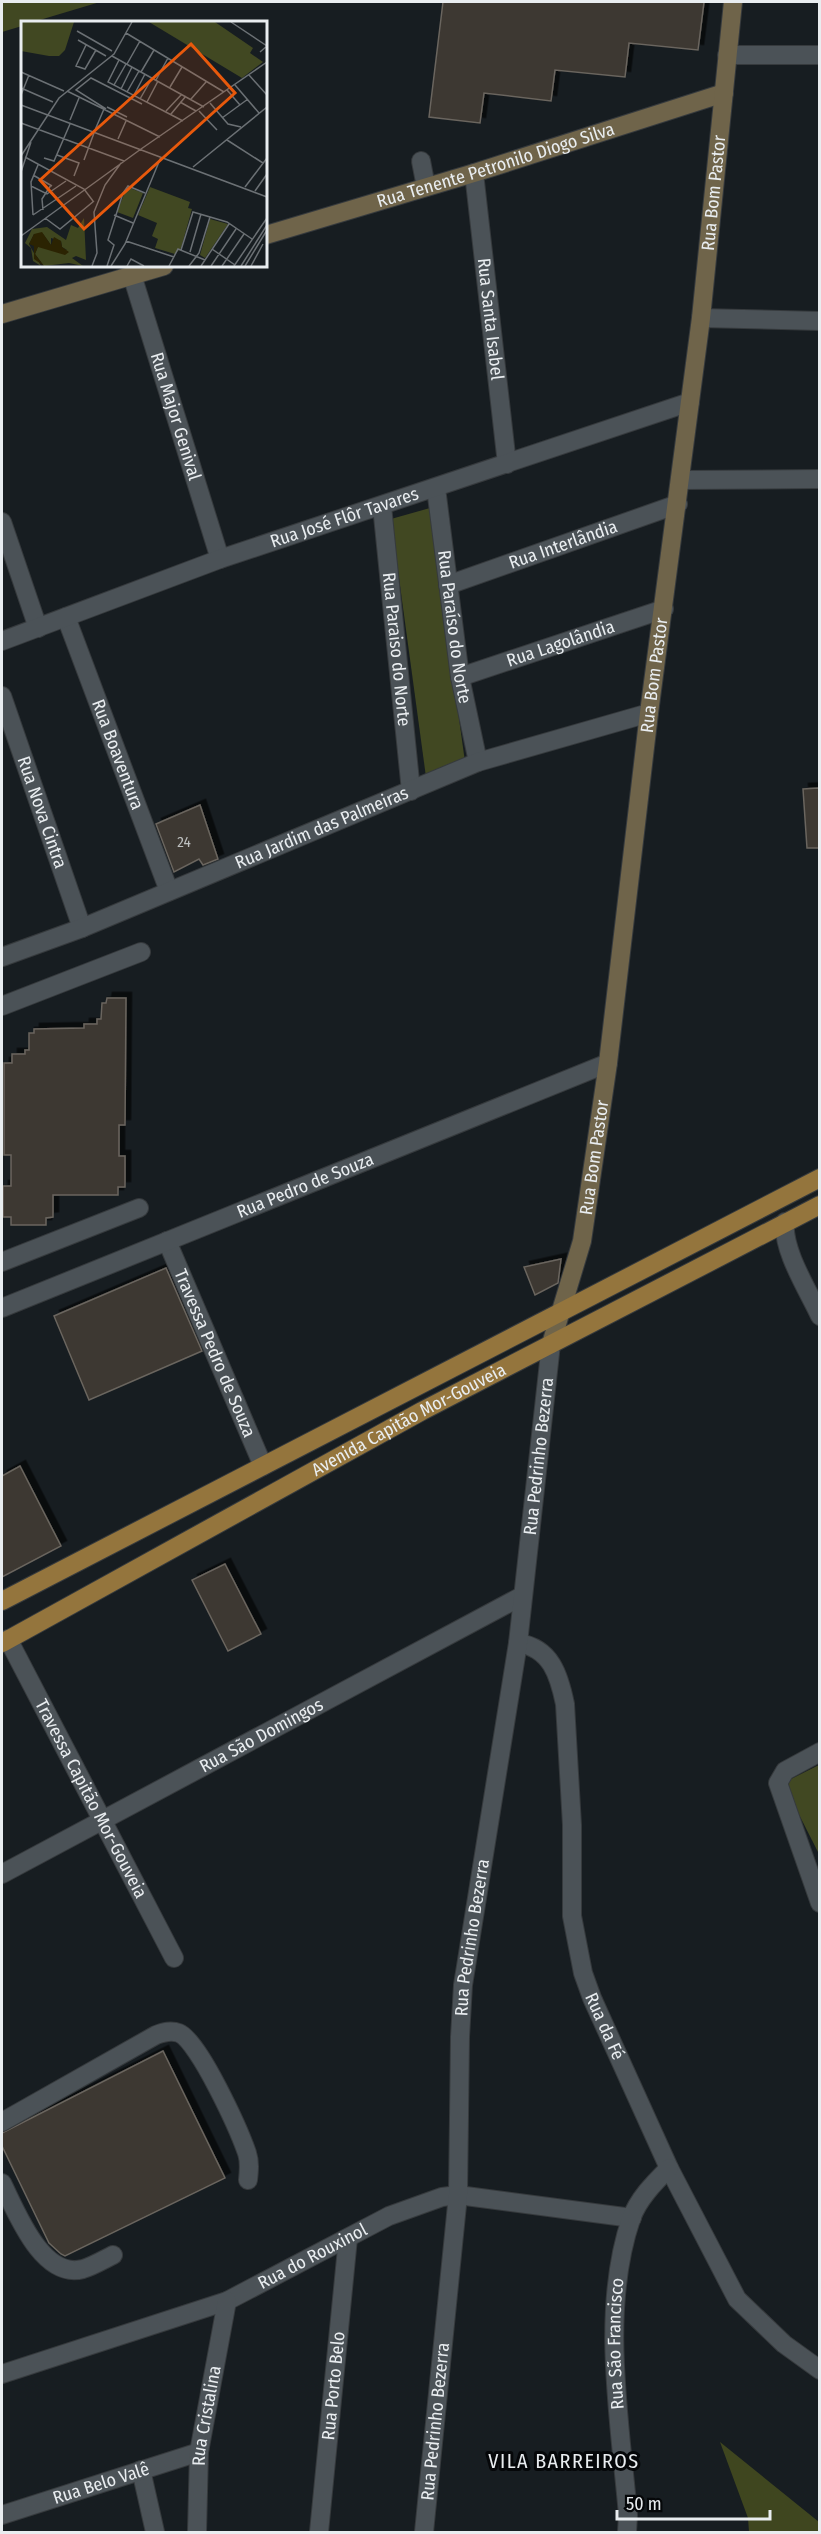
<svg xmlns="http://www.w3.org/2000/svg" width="821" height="2534" font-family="'Fira Sans Condensed',sans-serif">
<defs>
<filter id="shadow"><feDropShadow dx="5.5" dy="-5.5" stdDeviation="0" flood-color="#0009"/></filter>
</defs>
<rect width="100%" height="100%" fill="#171d21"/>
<g fill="#414822">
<path d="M2 2H100L33 22H22V26L2 32Z"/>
<path d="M430 508 465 762 426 777 391 519Z"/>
<path d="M819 1765V1854L783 1783Z"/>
</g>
<path fill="#3f461f" d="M720 2442 819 2522V2532H749L748 2518Z"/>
<g fill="#3c3731" stroke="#6a655e" stroke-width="1.5" filter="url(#shadow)">
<path d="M443 2H704L698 50 629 43 625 77 555 70 551 101 484 93 480 123 429 117Z"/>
<path d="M819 788V848H807L803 789Z"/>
<path d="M200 805 218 859 203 865 199 859 174 872 156 824Z"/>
<path d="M107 998H126L125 1125H119V1156H125V1187H118V1195H53V1217L46 1218V1225H11V1217H3V1186H11V1155H4V1063H12V1054H25V1050H29V1033H34V1029L84 1028V1024H97V1019H101L102 1003H106Z"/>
<path d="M561 1259 558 1283 535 1295 524 1267Z"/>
<path d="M166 1268 202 1351 89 1400 54 1316Z"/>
<path d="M20 1466 61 1546 2 1577V1476Z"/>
<path d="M225 1564 261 1634 228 1651 192 1580Z"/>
<path d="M163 2051 225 2178 65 2256 61 2254 49 2243 2 2146V2133Z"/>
</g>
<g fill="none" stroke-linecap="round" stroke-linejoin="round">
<defs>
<g id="street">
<path d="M727 55H820"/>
<path d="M421 161 426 187"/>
<path id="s1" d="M474 173 507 464"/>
<path id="s2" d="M132 275 220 559"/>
<path d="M701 318 820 321"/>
<path d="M680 480 820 479"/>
<path id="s3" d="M436 488 460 677 478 762"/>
<path id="s4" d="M382 506 411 791"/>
<path d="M2 522 38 628"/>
<path id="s5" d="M448 585 678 504"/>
<path id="s6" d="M66 617 169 891"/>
<path id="s7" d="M2 641 220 559 690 402"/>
<path id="s8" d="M460 677 664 609"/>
<path id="s9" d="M2 696 82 928"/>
<path id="s10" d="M2 957 82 928 478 762 649 713"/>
<path d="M2 1006 141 952"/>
<path d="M785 1222C782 1250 808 1290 820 1316"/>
<path id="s11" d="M167 1241 263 1466"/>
<path d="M2 1262 139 1208"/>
<path id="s12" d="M2 1308 608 1063"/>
<path id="s13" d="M8 1639 174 1958"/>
<path id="s14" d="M518 1643C551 1648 559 1675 565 1704L572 1825V1916L583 1973 592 1998 669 2168 737 2299 784 2344 820 2370"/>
<path d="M820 1752 785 1771 778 1783 820 1903"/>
<path id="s15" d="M2 1874 522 1596"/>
<path d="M2 2122 156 2035C164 2032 171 2030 179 2033 199 2041 239 2130 247 2153 250 2162 249 2171 248 2180"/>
<path d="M2 2183C16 2211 42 2280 83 2269 93 2266 103 2260 113 2255"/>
<path id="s16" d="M2 2374 227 2301 389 2216 442 2197 458 2195 632 2218"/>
<path d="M141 2470 155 2532"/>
<path id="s17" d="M2 2515 199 2452"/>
<path id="s18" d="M197 2532 199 2452 227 2301"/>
<path id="s19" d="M319 2532 348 2238"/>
<path id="s20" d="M424 2532 458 2195 460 2037 463 1985 518 1643 551 1344"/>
<path id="s21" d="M627 2532 628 2515C620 2421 600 2310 631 2219 638 2199 654 2183 669 2168"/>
</g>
<g id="secondary">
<path id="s22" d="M266 235 474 173 724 93"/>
<path d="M2 314 164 266"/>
<path id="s23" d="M551 1344 582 1241 608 1063 649 713 701 318 733 2"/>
</g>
<g id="primary">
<path d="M2 1601 820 1178"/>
<path id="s24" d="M2 1643 422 1411 820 1205"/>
</g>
</defs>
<use href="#street" stroke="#363a3d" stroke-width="20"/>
<use href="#secondary" stroke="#363a3d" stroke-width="20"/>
<use href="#primary" stroke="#363a3d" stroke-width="20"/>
<use href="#street" stroke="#4b5257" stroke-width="18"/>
<use href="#secondary" stroke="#6f644a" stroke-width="18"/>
<use href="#primary" stroke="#94753d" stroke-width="18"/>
</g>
<g text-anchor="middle" stroke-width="6" stroke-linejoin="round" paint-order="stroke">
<g font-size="15" fill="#bec0c0">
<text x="184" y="847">24</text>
</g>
<g font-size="18" fill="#e9edf0" stroke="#050709">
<text dy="6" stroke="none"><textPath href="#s22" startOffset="240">Rua Tenente Petronilo Diogo Silva</textPath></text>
<text dy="6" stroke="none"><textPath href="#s23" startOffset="1164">Rua Bom Pastor</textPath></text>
<text dy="6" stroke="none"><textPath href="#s1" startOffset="147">Rua Santa Isabel</textPath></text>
<text dy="6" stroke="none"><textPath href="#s2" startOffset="148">Rua Major Genival</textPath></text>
<text dy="6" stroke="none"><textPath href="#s7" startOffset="364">Rua José Flôr Tavares</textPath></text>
<text dy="6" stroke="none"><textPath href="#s5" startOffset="122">Rua Interlândia</textPath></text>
<text dy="6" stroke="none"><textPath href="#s3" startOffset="140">Rua Paraíso do Norte</textPath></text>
<text dy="6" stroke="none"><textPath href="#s8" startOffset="106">Rua Lagolândia</textPath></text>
<text dy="6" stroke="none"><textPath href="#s4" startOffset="144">Rua Paraiso do Norte</textPath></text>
<text dy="6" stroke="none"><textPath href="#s23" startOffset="678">Rua Bom Pastor</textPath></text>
<text dy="6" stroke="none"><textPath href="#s6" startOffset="147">Rua Boaventura</textPath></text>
<text dy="6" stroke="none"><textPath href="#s9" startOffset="123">Rua Nova Cintra</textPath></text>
<text dy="6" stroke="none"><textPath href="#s10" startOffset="345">Rua Jardim das Palmeiras</textPath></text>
<text dy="6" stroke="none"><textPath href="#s23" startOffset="192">Rua Bom Pastor</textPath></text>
<text dy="6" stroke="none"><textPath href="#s12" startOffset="327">Rua Pedro de Souza</textPath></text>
<text dy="6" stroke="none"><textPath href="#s11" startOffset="122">Travessa Pedro de Souza</textPath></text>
<text dy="6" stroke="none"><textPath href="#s24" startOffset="464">Avenida Capitão Mor-Gouveia</textPath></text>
<text dy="6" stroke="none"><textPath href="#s20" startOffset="1083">Rua Pedrinho Bezerra</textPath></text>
<text dy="6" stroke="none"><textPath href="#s15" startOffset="294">Rua São Domingos</textPath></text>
<text dy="6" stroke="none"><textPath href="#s13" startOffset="180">Travessa Capitão Mor-Gouveia</textPath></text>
<text dy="6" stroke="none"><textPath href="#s20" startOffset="597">Rua Pedrinho Bezerra</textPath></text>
<text dy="6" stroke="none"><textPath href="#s14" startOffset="411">Rua da Fé</textPath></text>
<text dy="6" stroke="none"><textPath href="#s16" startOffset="333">Rua do Rouxinol</textPath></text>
<text dy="6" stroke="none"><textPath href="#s21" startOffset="189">Rua São Francisco</textPath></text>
<text dy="6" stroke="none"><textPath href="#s19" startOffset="147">Rua Porto Belo</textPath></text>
<text dy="6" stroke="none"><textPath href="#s18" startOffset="117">Rua Cristalina</textPath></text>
<text dy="6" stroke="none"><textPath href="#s20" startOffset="111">Rua Pedrinho Bezerra</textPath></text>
<text dy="6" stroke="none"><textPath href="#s17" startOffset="104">Rua Belo Valê</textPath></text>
</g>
<g font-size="20" letter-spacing="1.5" fill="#e9edf0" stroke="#050709">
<text x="564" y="2468">VILA BARREIROS</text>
</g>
</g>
<g transform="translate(21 21)">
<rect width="246" height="246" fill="#171d21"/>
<path d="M0 1H53L44 29 38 35H28L0 30ZM128 1H194L232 27 229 32 242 41 221 57ZM106 166 122 172 112 197 96 191ZM129 166 169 181 167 187 171 188 160 227 154 233 134 227 137 218 131 215 136 202 117 194ZM189 198 207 203 184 237 179 234Z" fill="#414822"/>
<path d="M63 197 65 239 55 235 51 237 62 245 48 242 23 245 14 233 17 225 46 229 41 226 40 220 30 217V224L22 213H13L8 223 20 245 12 240 10 227 4 222 11 208 26 206 45 219 50 204 57 207Z" fill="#3f461f"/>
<path d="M21 211 30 224 33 216 40 220 41 226 48 231 44 234 17 226 14 233 23 245 13 238V225L8 223 13 213Z" fill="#2b2302"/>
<path fill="none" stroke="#6b7074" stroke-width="1.5" d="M210 1 246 25 239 31M56 10 91 30M105 12 203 71M57 19 85 35M65 24 55 45 64 48 75 29M91 35 183 86M98 39 87 61 162 100M106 43 119 20M0 51 43 70M120 51 133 29M228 54 246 74M135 59 147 37M93 64 105 43M214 64 238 92M149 66 161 46M0 67 32 81M100 68 111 46M206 69 219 84M46 70 139 116M106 71 118 50M0 74 8 54M113 74 124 53M119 78 131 57M170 78 185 61M126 81 137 60M159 81 175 90M189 82 207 103 220 106M0 84 24 93M86 86 106 96M85 88 55 69 70 57 121 83M145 90 161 73M178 90 196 109M24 93 246 176M150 93 165 75M201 97 227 78M49 99 58 77M0 102 103 140M74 109 83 88M97 118 105 100M206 119 242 142M120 128 246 41M36 134 58 142 53 155M0 135 38 77 93 33 111 1M4 136 63 168 72 180M23 137 33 140 49 103M63 139 73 112M172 146 246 86M0 151 10 121M12 154 31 165M10 165 26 173 45 160M224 166 246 137M234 170 246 153M22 189 21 178 30 164M12 194 55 165M12 194 10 161 17 144M93 194 112 202M24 197 39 208 73 180M0 215 120 128M105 220 153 236M191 228 214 244M160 229 172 191 206 201 231 218M169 231 180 193M71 245 76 232 73 191 84 164 100 142M86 245 93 224 87 219 102 172 107 165 124 172M90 245 104 223 140 136M106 245 110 238 123 245M148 245 157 228 184 239M168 245 178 232 189 196M180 245 208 203M190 245 215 208M201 245 223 213M213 245 246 197M220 245 246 204M224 245 246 209M230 245 242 223"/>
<path fill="#e8590c" fill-opacity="0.15" stroke="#e8590c" stroke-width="3" d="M170 23 214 72 63 208 19 159Z"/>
<rect width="246" height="246" fill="none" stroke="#e9edf0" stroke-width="3"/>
</g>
<rect width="821" height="2534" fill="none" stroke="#e9edf0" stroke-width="6"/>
<path d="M617 2510v9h153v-9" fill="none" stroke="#e9edf0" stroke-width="3"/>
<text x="626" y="2510" font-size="18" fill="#e9edf0" stroke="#050709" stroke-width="4.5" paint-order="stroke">50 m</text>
</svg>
